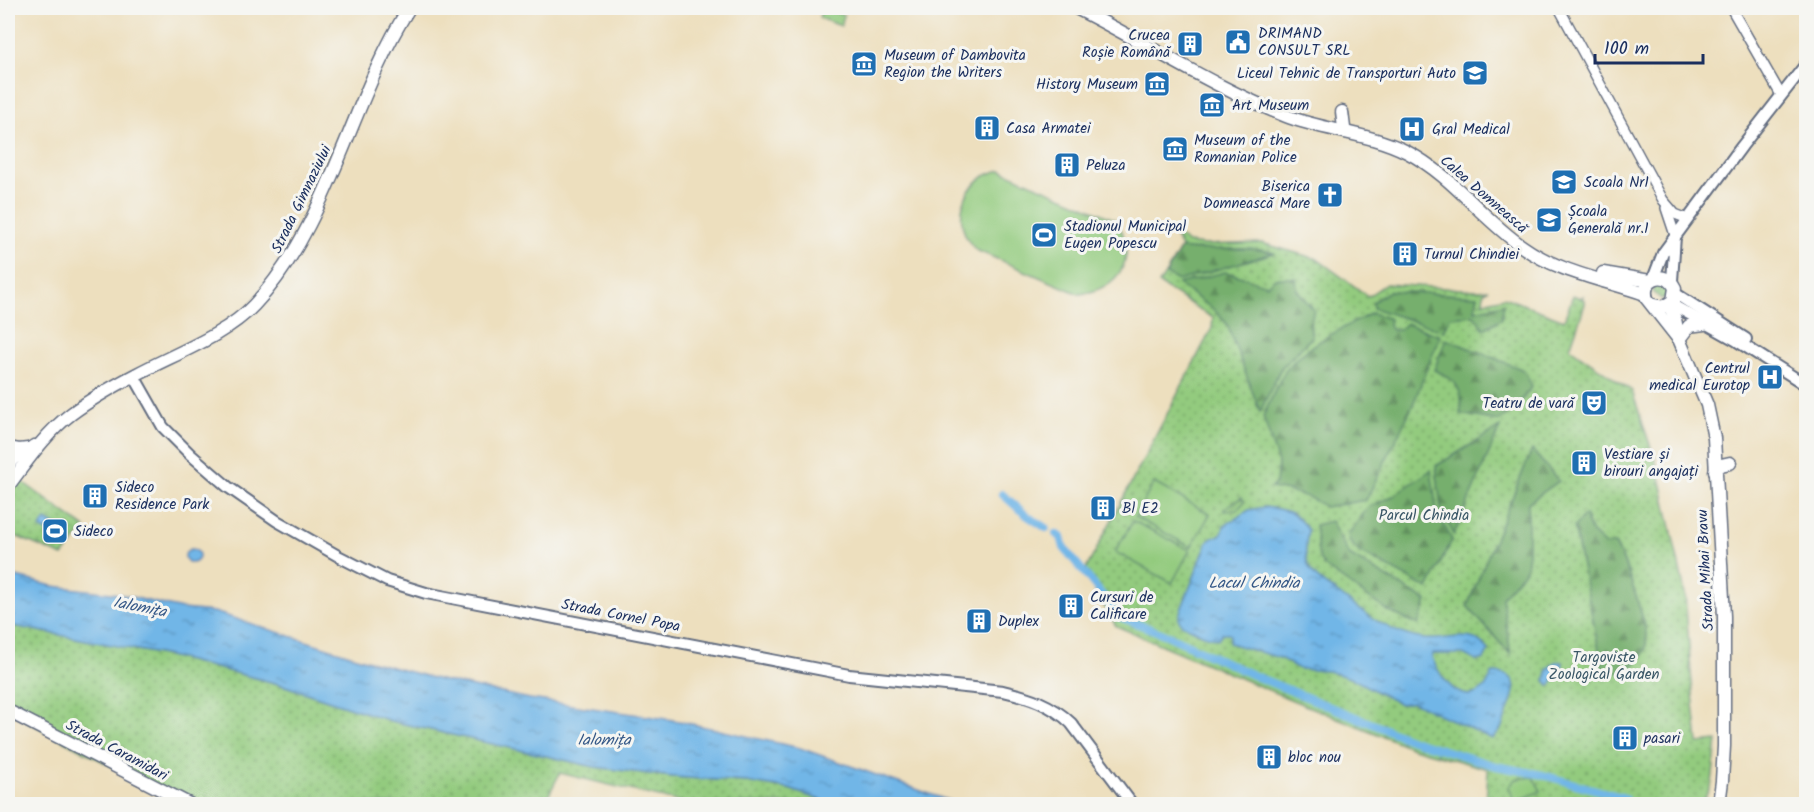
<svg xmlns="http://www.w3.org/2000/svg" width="1814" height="812" font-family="Kalam,sans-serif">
<defs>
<pattern id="grass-dots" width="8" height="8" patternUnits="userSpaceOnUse" patternTransform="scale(1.5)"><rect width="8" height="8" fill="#93cb7e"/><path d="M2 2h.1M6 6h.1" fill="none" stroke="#77a56a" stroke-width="1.8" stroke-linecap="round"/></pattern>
<pattern id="forest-firs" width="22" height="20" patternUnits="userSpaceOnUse" patternTransform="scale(1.5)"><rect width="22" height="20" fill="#76af6d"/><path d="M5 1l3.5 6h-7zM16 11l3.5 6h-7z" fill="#608f5d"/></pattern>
<pattern id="garden-furrows" width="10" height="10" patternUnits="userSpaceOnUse" patternTransform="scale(1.5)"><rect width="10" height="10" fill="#93cb7e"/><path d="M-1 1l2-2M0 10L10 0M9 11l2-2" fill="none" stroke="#77a56a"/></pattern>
<pattern id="water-ripples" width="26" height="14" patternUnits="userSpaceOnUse" patternTransform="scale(1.5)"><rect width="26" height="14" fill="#71b6e7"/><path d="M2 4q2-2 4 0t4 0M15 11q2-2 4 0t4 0" fill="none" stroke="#5c94be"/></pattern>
</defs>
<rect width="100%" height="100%" fill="#f6f6f2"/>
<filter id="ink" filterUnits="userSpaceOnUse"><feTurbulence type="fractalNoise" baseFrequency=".0167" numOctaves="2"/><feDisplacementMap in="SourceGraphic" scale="12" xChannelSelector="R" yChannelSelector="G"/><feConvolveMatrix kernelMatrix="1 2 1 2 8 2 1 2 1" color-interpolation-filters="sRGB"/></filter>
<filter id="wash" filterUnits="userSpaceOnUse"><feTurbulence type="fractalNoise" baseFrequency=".008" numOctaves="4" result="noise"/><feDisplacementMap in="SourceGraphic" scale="24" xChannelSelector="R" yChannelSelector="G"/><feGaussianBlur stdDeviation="1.35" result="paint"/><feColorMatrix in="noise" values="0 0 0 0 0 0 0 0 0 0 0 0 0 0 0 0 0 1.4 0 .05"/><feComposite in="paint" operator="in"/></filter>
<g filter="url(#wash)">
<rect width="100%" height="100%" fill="#eddfbe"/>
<g fill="url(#grass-dots)" stroke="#577d6e" stroke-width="1.5">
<path d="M1173 232 1188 243 1204 245 1262 243 1317 259 1368 296 1386 284 1477 290 1489 289 1484 292 1483 302 1504 297 1564 320 1573 295 1580 298 1583 296 1582 299 1585 300V304L1570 348 1632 391 1659 472 1685 593 1691 673 1698 743 1717 741 1712 783 1702 804H1486L1488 769 1413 748 1297 702 1116 626 1084 573 1212 328 1213 318 1159 284 1181 248Z"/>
<path d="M1658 285 1669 291 1667 298 1662 299 1652 292 1654 286Z"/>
<path d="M20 480 85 528 63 556 8 533V496Z"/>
<path d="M8 625 169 656 279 684 391 721 595 767 673 777 746 782 789 789 832 804H688L560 773 544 804H183L8 711Z"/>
</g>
<g fill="url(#forest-firs)" stroke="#486f66" stroke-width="1.5">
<path d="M1181 248C1212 253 1245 244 1274 253L1178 281 1166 274Z"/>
<path d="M1225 272C1240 275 1252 281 1267 285L1275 278H1296L1297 290 1314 310 1310 325 1312 337 1281 368 1260 412 1227 324 1214 310 1178 284Z"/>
<path d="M1389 291 1478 296 1475 310 1504 304 1501 319 1484 329 1474 315 1450 317 1444 331 1373 308V302Z"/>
<path d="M1372 313 1390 319 1389 325 1392 330H1399L1406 323 1440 336 1412 407 1366 500 1325 507C1308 495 1291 491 1271 488L1276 483 1278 463 1263 416C1271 401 1277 383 1286 370 1305 345 1345 327 1372 313Z"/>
<path d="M1446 339 1524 370 1532 387 1513 411 1498 421 1460 414C1466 390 1454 378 1434 370Z"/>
<path d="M1500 427 1454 535 1441 509 1436 466Z"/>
<path d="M1532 450 1559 481 1528 503V552L1526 569 1502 597 1511 655 1467 606Z"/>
<path d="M1431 470 1437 511 1452 540 1428 589 1358 551 1350 542 1348 535 1368 507 1393 496Z"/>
<path d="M1585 515 1591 532 1605 545 1615 544C1625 561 1630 578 1636 596 1647 632 1660 660 1613 674L1603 670 1574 527Z"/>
<path d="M1331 521 1349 555 1427 601 1418 625 1386 610 1325 567 1319 559 1315 525Z"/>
</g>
<path fill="url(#garden-furrows)" stroke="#577d6e" stroke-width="1.5" d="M1242 497 1244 502 1237 510 1224 511V509Z"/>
<g fill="#93cb7e" stroke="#577d6e" stroke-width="1.5">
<path d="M822 8 844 15 841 26 819 18Z"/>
<path d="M1001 170 1114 219C1141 253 1121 290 1079 294L976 250C948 223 963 177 1001 170Z"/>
<path d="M1154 483 1210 514 1191 547 1135 517Z"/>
<path d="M1133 521 1190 550 1172 583 1115 552Z"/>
<path d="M1533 777 1541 791 1515 802 1509 787 1516 779Z"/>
</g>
<g fill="url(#water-ripples)" stroke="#4672a2" stroke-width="1.5">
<path d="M1264 507C1287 509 1295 512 1308 530 1306 544 1303 558 1311 571 1317 580 1327 586 1336 592 1362 611 1391 635 1424 639 1449 642 1470 627 1489 650L1484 659 1477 661 1463 654H1433L1432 658C1440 676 1460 708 1483 689 1488 685 1489 678 1493 673 1522 674 1516 690 1508 710 1504 721 1502 732 1492 739L1413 702 1400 704 1353 679 1328 671 1299 669 1280 658 1229 643 1230 635 1228 633H1222L1218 639 1204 635 1181 624 1179 620V615L1208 541C1216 534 1222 539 1224 526L1249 510Z"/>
<path d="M46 520 69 534 64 543 40 528Z"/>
<circle cx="192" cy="556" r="7"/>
<path d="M8 575 53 586 119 594 182 609 214 612 366 660 440 680 530 699 674 720 800 748 958 804H832L789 789 746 782 673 777 595 767 391 721 279 684 169 656 8 625Z"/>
<path d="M1556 662H1563L1562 668 1553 679 1552 684 1549 685 1545 680 1548 669Z"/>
</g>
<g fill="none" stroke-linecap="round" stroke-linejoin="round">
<g stroke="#71b6e7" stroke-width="8">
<path d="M1002 494 1026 515 1046 528"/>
<path d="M1056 534 1061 537 1064 548 1078 565 1120 617 1169 636 1257 677 1412 740 1496 766 1543 775 1625 798 1626 804"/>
</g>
</g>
</g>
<g filter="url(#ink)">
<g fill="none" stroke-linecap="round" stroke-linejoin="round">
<defs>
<g id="tertiary">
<path d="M1559 8 1663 200 1675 214 1688 219"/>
<path d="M1731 8 1781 95"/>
<path d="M1666 208 1675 235"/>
</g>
<g id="secondary">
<path d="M1653 279 1663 253 1742 146 1806 64"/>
<path d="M1672 281 1675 236"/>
<path d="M1676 294 1746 339"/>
<path d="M1671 304 1737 341 1806 385"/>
<path d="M134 376 163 427 191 455 228 487 277 521 340 557 387 581 426 593 849 675 1003 691C1029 697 1051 704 1071 723L1132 804"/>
</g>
<g id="primary">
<path d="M1076 8C1146 43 1213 87 1286 116 1325 131 1370 133 1407 152 1452 175 1482 219 1523 247 1558 272 1605 280 1645 294"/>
<path d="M1342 112 1344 128"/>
<path d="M1603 273 1650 281"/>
<path d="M1653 305 1663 307 1673 301 1675 288C1666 268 1640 279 1647 299L1677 337"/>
<path d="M1669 305 1675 319 1679 339 1707 405 1714 438 1724 616V746L1722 781 1719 804"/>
<path d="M1679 339 1689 326 1704 324"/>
<path d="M8 448 19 450 28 449"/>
<path d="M12 461 15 457 20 456 34 446"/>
<path d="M1715 471 1721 465 1730 463"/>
<path d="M8 486C26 462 46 433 71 414 91 399 114 386 137 374 174 354 225 336 254 305 329 226 351 99 409 8"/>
<path d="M8 711 189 804"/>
</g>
</defs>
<use href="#tertiary" stroke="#646d80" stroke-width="12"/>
<use href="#secondary" stroke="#646d80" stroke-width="14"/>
<use href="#primary" stroke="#646d80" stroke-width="15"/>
<use href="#tertiary" stroke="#fff" stroke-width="9"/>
<use href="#secondary" stroke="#fff" stroke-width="10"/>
<use href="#primary" stroke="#fff" stroke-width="12"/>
</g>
</g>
<defs>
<symbol id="civic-square" viewBox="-11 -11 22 22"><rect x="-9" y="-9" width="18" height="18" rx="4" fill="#1f6fb2" stroke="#f6f6f2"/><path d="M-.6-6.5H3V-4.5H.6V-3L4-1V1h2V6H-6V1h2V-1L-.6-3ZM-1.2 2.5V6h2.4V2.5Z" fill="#fff"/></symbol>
<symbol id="building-square" viewBox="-11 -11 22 22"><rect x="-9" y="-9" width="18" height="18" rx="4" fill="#1f6fb2" stroke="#f6f6f2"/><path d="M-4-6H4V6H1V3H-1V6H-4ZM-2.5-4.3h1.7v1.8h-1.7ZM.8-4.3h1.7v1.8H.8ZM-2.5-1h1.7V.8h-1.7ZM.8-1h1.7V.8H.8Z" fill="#fff"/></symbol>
<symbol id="museum-square" viewBox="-11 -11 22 22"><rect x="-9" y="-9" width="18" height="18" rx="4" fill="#1f6fb2" stroke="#f6f6f2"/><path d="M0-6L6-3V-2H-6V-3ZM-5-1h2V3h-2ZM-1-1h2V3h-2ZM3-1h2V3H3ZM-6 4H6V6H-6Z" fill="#fff"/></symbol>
<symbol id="school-square" viewBox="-11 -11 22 22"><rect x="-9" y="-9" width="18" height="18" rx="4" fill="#1f6fb2" stroke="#f6f6f2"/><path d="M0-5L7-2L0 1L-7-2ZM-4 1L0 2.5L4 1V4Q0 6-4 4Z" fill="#fff"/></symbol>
<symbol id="hospital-square" viewBox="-11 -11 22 22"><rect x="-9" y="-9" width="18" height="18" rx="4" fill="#1f6fb2" stroke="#f6f6f2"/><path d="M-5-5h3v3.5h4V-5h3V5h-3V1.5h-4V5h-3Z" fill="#fff"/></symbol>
<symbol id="church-square" viewBox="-11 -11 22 22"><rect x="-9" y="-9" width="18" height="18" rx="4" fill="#1f6fb2" stroke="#f6f6f2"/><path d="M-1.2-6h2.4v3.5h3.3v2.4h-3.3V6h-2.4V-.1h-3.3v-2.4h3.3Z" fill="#fff"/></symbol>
<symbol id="stadium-square" viewBox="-11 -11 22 22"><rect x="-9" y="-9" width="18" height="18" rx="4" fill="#1f6fb2" stroke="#f6f6f2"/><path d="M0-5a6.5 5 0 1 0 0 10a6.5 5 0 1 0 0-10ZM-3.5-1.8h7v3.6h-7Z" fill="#fff"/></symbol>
<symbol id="theatre-square" viewBox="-11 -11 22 22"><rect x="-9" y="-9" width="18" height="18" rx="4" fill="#1f6fb2" stroke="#f6f6f2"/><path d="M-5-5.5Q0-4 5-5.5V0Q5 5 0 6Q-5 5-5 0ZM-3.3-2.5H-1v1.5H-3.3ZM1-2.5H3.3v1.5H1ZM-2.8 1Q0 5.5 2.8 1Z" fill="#fff"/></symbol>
</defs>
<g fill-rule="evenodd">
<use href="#civic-square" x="1223" y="27" width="30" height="30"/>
<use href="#building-square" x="1175" y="29" width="30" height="30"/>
<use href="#museum-square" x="849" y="49" width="30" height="30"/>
<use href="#school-square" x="1460" y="58" width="30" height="30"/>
<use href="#museum-square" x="1142" y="69" width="30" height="30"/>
<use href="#museum-square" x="1197" y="90" width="30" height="30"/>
<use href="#building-square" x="972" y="113" width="30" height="30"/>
<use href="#hospital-square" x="1397" y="114" width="30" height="30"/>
<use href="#museum-square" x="1160" y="134" width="30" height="30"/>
<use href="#building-square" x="1052" y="150" width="30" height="30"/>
<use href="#school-square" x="1549" y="167" width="30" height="30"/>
<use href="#church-square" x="1315" y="180" width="30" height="30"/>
<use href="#school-square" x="1534" y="205" width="30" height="30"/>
<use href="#stadium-square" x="1029" y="220" width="30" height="30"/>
<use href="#building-square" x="1390" y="239" width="30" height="30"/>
<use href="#hospital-square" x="1755" y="362" width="30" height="30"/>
<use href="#theatre-square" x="1579" y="388" width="30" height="30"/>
<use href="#building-square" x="1569" y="448" width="30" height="30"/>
<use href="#building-square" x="80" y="481" width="30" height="30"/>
<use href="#building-square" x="1088" y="493" width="30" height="30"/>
<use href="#stadium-square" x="40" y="516" width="30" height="30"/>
<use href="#building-square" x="1056" y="591" width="30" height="30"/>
<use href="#building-square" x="964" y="606" width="30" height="30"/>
<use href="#building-square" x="1610" y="723" width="30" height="30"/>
<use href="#building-square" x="1254" y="742" width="30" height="30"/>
</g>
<g text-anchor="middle" stroke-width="6" stroke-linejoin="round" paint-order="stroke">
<g font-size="15" fill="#1b2f5e" stroke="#f6f6f2" text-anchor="start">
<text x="1258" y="38">DRIMAND<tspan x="1258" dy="17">CONSULT SRL</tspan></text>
<text x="1170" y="40" text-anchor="end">Crucea<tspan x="1170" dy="17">Roșie Română</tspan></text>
<text x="884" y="60">Museum of Dambovita<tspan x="884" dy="17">Region the Writers</tspan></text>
<text x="1456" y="78" text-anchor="end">Liceul Tehnic de Transporturi Auto</text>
<text x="1138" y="89" text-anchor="end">History Museum</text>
<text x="1232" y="110">Art Museum</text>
<text x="1006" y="133">Casa Armatei</text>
<text x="1432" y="134">Gral Medical</text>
<text x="1194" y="145">Museum of the<tspan x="1194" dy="17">Romanian Police</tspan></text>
<text x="1086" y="170">Peluza</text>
<text x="1584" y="187">Scoala Nr1</text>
<text x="1310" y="191" text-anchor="end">Biserica<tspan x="1310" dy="17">Domnească Mare</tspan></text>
<text x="1568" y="216">Școala<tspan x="1568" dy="17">Generală nr.1</tspan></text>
<text x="1064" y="231">Stadionul Municipal<tspan x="1064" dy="17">Eugen Popescu</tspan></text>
<text x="1424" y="259">Turnul Chindiei</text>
<text x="1750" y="373" text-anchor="end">Centrul<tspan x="1750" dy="17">medical Eurotop</tspan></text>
<text x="1574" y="408" text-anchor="end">Teatru de vară</text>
<text x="1604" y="459">Vestiare și<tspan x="1604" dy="17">birouri angajați</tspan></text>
<text x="115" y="492">Sideco<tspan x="115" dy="17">Residence Park</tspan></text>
<text x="1122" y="513">Bl E2</text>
<text x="74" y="536">Sideco</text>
<text x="1090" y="602">Cursuri de<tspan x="1090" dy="17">Calificare</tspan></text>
<text x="998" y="626">Duplex</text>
<text x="1644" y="743">pasari</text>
<text x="1288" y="762">bloc nou</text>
</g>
<g font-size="15" fill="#1b2f5e" stroke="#f6f6f2">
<text transform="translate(1484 194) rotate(41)" y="5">Calea Domnească</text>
<text transform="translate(301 199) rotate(-64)" y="5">Strada Gimnaziului</text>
<text transform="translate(1705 570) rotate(-93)" y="5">Strada Mihai Bravu</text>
<text transform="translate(621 615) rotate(11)" y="5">Strada Cornel Popa</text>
<text transform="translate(117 750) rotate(28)" y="5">Strada Caramidari</text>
</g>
<g font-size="15" fill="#395666" stroke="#f6f6f2">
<text x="1424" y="520">Parcul Chindia</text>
<text x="1604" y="662">Targoviste<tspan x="1604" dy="17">Zoological Garden</tspan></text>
</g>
<g font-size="16" font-style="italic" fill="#355887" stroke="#f6f6f2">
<text x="1254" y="588">Lacul Chindia</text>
<text transform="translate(140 606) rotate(11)" y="6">Ialomița</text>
<text x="604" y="745">Ialomița</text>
</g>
</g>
<rect width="1814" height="812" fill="none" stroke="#f6f6f2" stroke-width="30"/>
<path d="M1595 54v9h108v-9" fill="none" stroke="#1b2f5e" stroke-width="3"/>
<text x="1604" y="54" font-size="18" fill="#1b2f5e" stroke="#f6f6f2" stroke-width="4.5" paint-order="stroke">100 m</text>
</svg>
